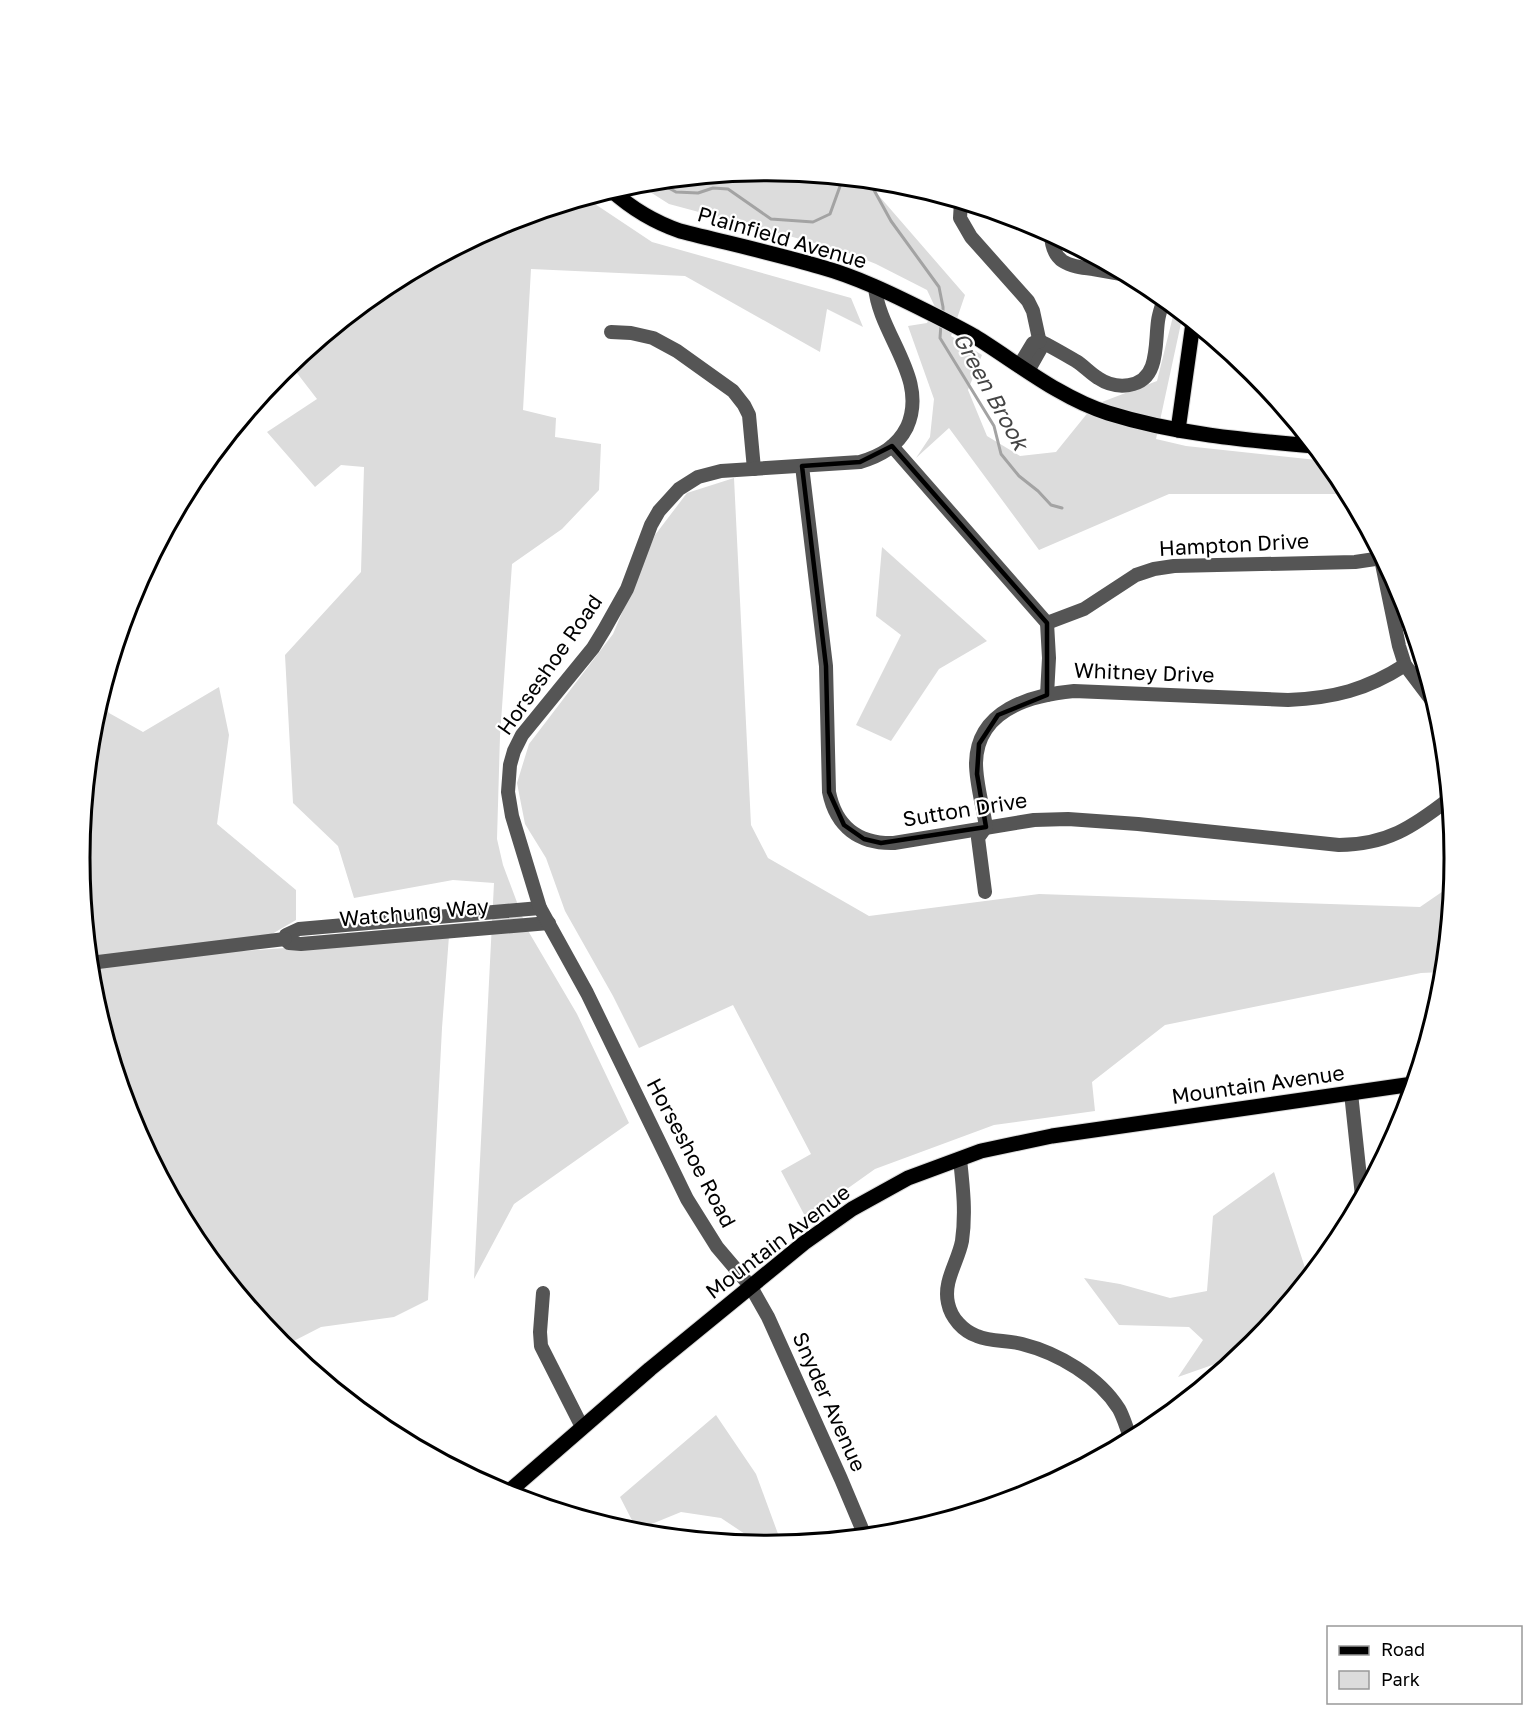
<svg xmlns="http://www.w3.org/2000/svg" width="1534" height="1716" font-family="'Golos Text',sans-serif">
<rect width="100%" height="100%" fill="#fff"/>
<g fill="#dcdcdc">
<path d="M767 171 872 181 873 189 965 295 951 336 982 355 968 390 987 436 1020 456 1056 452 1094 405 1157 381 1175 308 1183 314 1156 439 1186 446 1326 461 1339 476 1348 494H1169L1039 550 949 428 916 458 930 437 934 399 908 326 927 323 935 307 927 290 876 264 841 250 669 204 636 183Z"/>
<path d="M589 197 595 204 652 242 851 298 863 327 827 309 820 352 685 276 531 269 523 410 556 418 555 437 601 444 599 490 562 529 512 564 500 736 497 839 503 865 527 929 577 1014 629 1123 514 1204 474 1279 494 883 453 880 354 898 338 846 293 803 285 655 361 572 364 467 341 465 315 487 267 432 317 399 290 364 385 286 504 223Z"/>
<path d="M734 478 751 825 768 858 869 916 1039 894 1420 907 1452 885 1443 972 1421 973 1165 1025 1092 1082 1095 1111 994 1125 875 1169 806 1218 781 1171 811 1154 733 1005 639 1048 613 996 565 911 546 858 525 824 517 783 529 744 613 634 655 535 687 493Z"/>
<path d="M882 547 987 641 939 669 891 741 856 725 901 635 876 616Z"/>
<path d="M219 687 229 735 217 824 296 890V920L243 951 449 936 442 1028 428 1300 394 1317 321 1327 284 1346 195 1240 132 1121 93 992 80 858 93 724 100 701 109 713 143 732Z"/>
<path d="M1274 1172 1308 1277 1253 1344 1238 1356 1178 1377 1203 1340 1189 1327 1119 1325 1084 1278 1120 1284 1170 1298 1207 1291 1213 1216Z"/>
<path d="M716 1415 756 1474 781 1542H757L721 1518 681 1512 637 1530 620 1497Z"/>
</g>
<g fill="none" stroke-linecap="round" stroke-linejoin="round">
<g stroke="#a3a3a3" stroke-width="3">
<path d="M656 181 676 192 698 193 713 188 728 189 771 219 813 222 830 214 843 178"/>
<path d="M869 181 891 221 939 287 943 307V314"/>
<path d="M941 324 940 338 994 426 1001 454 1019 476 1038 491 1051 505 1062 508"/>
</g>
<defs>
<g id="major">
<path d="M611 190C631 208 654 222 680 231 727 243 774 253 821 267 857 277 892 294 926 311 942 319 958 327 974 336 1016 362 1060 398 1108 413 1175 434 1244 440 1314 446"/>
<path d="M1178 430 1193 323"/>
<path d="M506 1494 650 1369 804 1243 852 1209 908 1178 981 1151 1052 1136 1413 1084"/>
</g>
</defs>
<use href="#major" stroke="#dbdbdb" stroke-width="17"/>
<g stroke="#555" stroke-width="14">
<path d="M961 202 960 218 971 237 1028 301 1033 311 1041 348 1028 371"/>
<path d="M1051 234C1052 263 1068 266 1093 269 1104 271 1116 273 1127 275"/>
<path d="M611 332 631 333 653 338 677 351 733 391 744 405 749 415 754 469"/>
<path d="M1040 341C1052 347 1064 354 1076 361 1084 366 1090 373 1098 378 1116 390 1144 389 1152 366 1157 352 1156 336 1158 321 1159 313 1162 306 1164 298"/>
<path d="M1019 366 1033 343 1040 341"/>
<path d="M892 446 1047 623 1084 609 1136 575 1154 569 1174 566 1355 562 1382 558"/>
<path d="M802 466 826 666 829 792C836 827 859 844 894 843L1034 820 1068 819 1138 824 1339 845C1386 845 1413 827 1449 799"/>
<path d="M1381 559 1399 646 1405 665 1436 706"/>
<path d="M1047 695 1049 658 1047 623"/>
<path d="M985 892 978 838 986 827C983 806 976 784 976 763 977 710 1031 695 1074 691L1288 700C1334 698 1366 690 1405 665"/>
<path d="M540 908 299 929 286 935 285 939 289 943 301 944 549 923"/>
<path d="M90 963 285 939"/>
<path d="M1351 1093 1362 1196"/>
<path d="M960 1159C963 1187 966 1213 962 1241 958 1262 943 1281 948 1303 951 1318 963 1331 977 1336 991 1342 1007 1340 1022 1344 1058 1353 1099 1377 1119 1409 1124 1418 1127 1430 1131 1439"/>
<path d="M543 1293 540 1332 541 1346 582 1427"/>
<path d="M865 1536 841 1479 768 1317 751 1287 717 1247 687 1199 587 993 540 908 512 816 508 792 510 765 514 751 522 735 593 648 604 630 627 589 651 525 659 511 679 489 698 477 721 471 860 462C880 456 897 447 907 427 929 378 879 335 875 287"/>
</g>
<use href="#major" stroke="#000" stroke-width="15"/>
</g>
<path fill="none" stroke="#000" stroke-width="4.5" stroke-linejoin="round" d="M892 446 1047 623V695L998 715 979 744 977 774 986 827 881 843 864 839 844 825 829 792 826 666 802 466 860 462Z"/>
<g text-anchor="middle" stroke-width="4.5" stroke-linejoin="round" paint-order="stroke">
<g font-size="21" fill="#000" stroke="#fff">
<text transform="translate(782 238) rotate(16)" y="7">Plainfield Avenue</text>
<text transform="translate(1234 545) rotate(-3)" y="7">Hampton Drive</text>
<text transform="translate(550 665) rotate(-55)" y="7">Horseshoe Road</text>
<text transform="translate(1144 673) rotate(2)" y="7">Whitney Drive</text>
<text transform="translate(965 810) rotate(-9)" y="7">Sutton Drive</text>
<text transform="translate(414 913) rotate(-5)" y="7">Watchung Way</text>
<text transform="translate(1258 1085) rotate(-8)" y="7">Mountain Avenue</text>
<text transform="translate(691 1153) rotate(62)" y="7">Horseshoe Road</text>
<text transform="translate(778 1242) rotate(-37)" y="7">Mountain Avenue</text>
<text transform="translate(829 1402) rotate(66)" y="7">Snyder Avenue</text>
</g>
<g font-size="22" font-style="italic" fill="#444" stroke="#fff">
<text transform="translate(991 391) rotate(61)" y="8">Green Brook</text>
</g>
</g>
<path d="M0 0H1534V1716H0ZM90 858a677 677 0 1 1 1354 0a677 677 0 1 1-1354 0Z" fill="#fff" fill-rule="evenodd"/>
<path fill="none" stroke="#000" stroke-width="3" d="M90 858a677 677 0 1 1 1354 0a677 677 0 1 1-1354 0Z"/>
<rect x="1327" y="1626" width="195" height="78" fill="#ffffff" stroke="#999999" stroke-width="1.5"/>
<rect x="1339" y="1646" width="30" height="9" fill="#000000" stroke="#999999" stroke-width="1.5"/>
<text x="1381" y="1656" font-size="18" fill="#000000">Road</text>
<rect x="1339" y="1671" width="30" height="18" fill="#dcdcdc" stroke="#999999" stroke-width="1.5"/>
<text x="1381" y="1686" font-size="18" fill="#000000">Park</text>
</svg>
